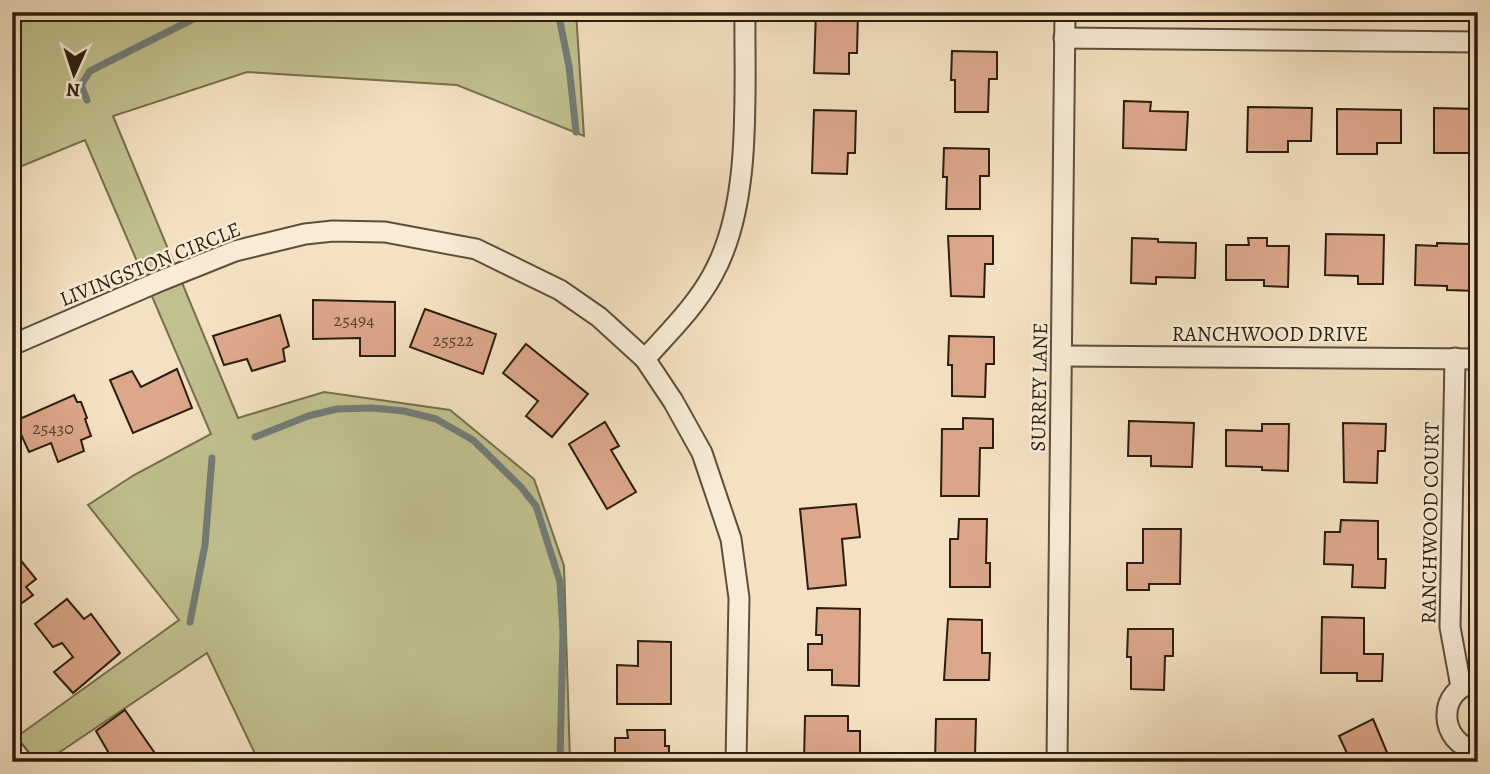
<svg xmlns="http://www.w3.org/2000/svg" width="1490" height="774" font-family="Alegreya,serif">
<rect width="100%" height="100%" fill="#f4e1c1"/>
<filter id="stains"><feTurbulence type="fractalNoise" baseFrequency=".00286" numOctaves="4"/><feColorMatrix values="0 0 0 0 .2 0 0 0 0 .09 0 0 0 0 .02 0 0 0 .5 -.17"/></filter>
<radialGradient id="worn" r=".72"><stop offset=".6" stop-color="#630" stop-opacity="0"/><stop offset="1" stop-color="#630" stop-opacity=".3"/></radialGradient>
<path fill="#c1c18f" stroke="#766f4f" stroke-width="2" d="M12 12H576L584 136 457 85 247 72 113 116 238 418 324 392 450 410 534 479 564 566 570 762H259L207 653 45 762H12V723L22 733 179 620 88 505 134 475 211 434 85 140 12 170Z"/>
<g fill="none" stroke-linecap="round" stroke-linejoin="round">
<g stroke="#727c77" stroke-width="7">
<path d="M558 12 569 66 576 132"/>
<path d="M87 100 81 85 90 71 207 12"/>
<path d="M255 437 308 416 337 409 372 408 404 411 436 419 473 440 521 487 536 506 560 582 563 632 560 762"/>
<path d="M190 622 205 545 212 458"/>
</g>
</g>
<g fill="#dda78b" stroke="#2b1d0f" stroke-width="2">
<path d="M816 12H858L857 53H849V74L814 73Z"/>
<rect x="957" y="12" width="33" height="3"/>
<path d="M952 51 997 52V79H989L988 112H955V80H951Z"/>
<path d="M1124 101 1151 102 1150 111 1188 112 1186 150 1123 148Z"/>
<path d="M1248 107 1312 108 1311 141H1288V152H1247Z"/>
<path d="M1434 108 1478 109V142H1474V153H1434Z"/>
<path d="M1337 109 1401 110V143H1377V154H1337Z"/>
<path d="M814 110 856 111 855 153H848L847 174 812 173Z"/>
<path d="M944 148 989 149V176H980V209H946L947 177H943Z"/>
<path d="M1326 234 1384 235 1383 284H1358V276L1325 275Z"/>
<path d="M948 236H993V264H985L984 297 951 296Z"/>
<path d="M1132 238 1158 239V242L1196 243 1195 278 1156 277V284L1131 283Z"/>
<path d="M1248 238H1267V246H1289L1288 287 1264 286V280H1226V245H1249Z"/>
<path d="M1437 243 1470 244 1469 263H1478V291L1447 290V286L1415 285 1416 245 1437 246Z"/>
<path d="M313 300 395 302V356H360V338L313 339Z"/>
<path d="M425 309 496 334 483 374 410 347Z"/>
<path d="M280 315 289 346 283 349 285 361 252 371 247 359 224 365 213 336Z"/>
<path d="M949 336 994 337V364H986L985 397 952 396V365H948Z"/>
<path d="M526 344 588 394 552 437 526 416 538 401 503 373Z"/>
<path d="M177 369 192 408 133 433 110 380 132 371 141 387Z"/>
<path d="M74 395 77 402H81L87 418 85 419 91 436 81 440 84 451 58 462 51 443 29 452 15 421Z"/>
<path d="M963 418 993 419V448H980L979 496H941L942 429H963Z"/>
<path d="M1129 421 1194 423 1192 467 1151 466V456H1128Z"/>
<path d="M605 422 619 446 611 450 636 492 607 509 569 444Z"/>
<path d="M1343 423 1386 424 1385 451H1378L1377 483 1344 482Z"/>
<path d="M1262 424H1289L1288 471 1262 470V467L1226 466V430L1262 431Z"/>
<path d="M856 504 860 537 842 539 846 585 808 589 800 509Z"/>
<path d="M959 519H987L986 563H990V587H950V539H958Z"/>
<path d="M1341 520 1378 521V559H1386L1385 588 1352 587 1353 565 1324 564 1325 532H1340Z"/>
<path d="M1143 529H1181L1180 584H1149V590H1127V563H1143Z"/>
<path d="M18 557 36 579 26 587 33 595 12 610V562Z"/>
<path d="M67 599 84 619 91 614 120 653 73 693 54 672 73 657 62 643 53 647 35 624Z"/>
<path d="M817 608 860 609 859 686 832 685V670H808V644H822V635H816Z"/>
<path d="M1322 617 1364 618V654H1383L1382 681H1357V673H1321Z"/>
<path d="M948 619 982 620V653H990L989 680H944Z"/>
<path d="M1128 629H1173V656H1165L1164 690 1131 689V657H1127Z"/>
<path d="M638 641 671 642V704H617V665L638 666Z"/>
<path d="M125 710 161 762H114L96 731Z"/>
<path d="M805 716H848V731H860V760L804 762Z"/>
<path d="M936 719H976L975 756 989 757V762H935Z"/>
<path d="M1373 719 1391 762H1351L1339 736Z"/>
<path d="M627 730H665V746H669V762H615V738H628Z"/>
</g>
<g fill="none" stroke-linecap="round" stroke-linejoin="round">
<defs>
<g id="minor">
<path d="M1064 38 1478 42"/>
<path d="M12 345 160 281 235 251 305 234 333 231 385 232 476 249 560 290 599 317 645 359 673 401 702 453 731 539 739 598 736 762"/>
<path d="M1062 356 1478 359"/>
<path d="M1455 358 1450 627 1461 687"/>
<path d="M645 359C668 333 695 307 712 276 753 204 744 93 745 12"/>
<path d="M1478 682C1436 687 1437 744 1478 751"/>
<path d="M12 748 23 762"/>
<path d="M1057 762 1065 12"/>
</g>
</defs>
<use href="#minor" stroke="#5d4e3c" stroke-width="23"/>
<use href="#minor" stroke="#f8ecd7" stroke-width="19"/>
</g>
<g text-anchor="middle" stroke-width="5" stroke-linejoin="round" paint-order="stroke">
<g font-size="18" fill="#58402e">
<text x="354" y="326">25494</text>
<text x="453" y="346">25522</text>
<text x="53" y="434">25430</text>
</g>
<g font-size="21" fill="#2b1d0f" stroke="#f8ecd7">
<text transform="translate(150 264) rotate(-22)" y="7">LIVINGSTON CIRCLE</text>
<text x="1270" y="341">RANCHWOOD DRIVE</text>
<text transform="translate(1039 387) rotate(-89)" y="7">SURREY LANE</text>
<text transform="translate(1430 523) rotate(-89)" y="7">RANCHWOOD COURT</text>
</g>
</g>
<rect width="1490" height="774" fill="none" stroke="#f4e1c1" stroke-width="42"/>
<rect x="14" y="14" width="1462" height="746" fill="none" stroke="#2b1d0f" stroke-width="3.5"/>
<rect x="21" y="21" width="1448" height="732" fill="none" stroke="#2b1d0f" stroke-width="2"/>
<g transform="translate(74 74) rotate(183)" stroke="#f8ecd7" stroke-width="5" paint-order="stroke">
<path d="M0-5L12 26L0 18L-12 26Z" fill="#2b1d0f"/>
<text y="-10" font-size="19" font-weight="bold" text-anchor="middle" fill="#2b1d0f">N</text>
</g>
<rect width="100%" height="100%" filter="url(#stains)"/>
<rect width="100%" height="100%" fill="url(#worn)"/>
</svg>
